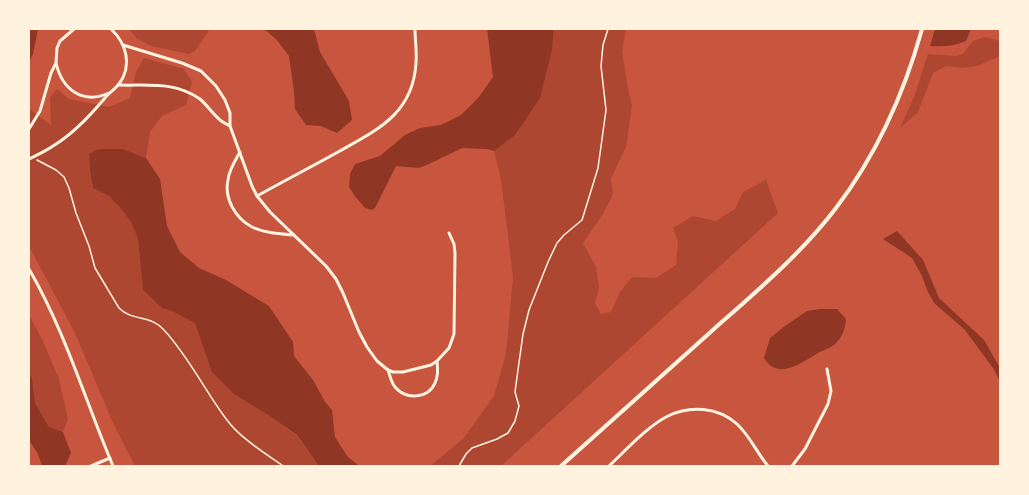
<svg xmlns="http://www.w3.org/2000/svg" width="1029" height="495" font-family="Montserrat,sans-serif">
<rect width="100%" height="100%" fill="#c8553d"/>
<g fill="#ae4732">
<path d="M129 29H210L195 51 189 54 151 46 137 39Z"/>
<path d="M554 29H626L622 51 627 83 632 106 626 147 611 178 613 194 603 214 583 243 596 267 599 288 595 303 601 314 611 312 620 292 632 277 656 278 676 265 678 242 673 228 693 216 716 221 735 209 743 192 766 180 778 213 501 466H430L463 439 494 396 506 354 513 277 501 179 494 151 515 135 552 50Z"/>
<path d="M985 37 1000 41V56L977 66 963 68 946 66 933 73 918 112 900 128 914 97 928 54 956 56 963 54 973 41Z"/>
<path d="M144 58 184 69 192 82 186 105 162 116 150 132 146 158 123 149 89 154 90 171 93 188 109 196 123 211 131 222 138 239 143 290 162 308 174 312 196 323 202 342 235 395 265 413 297 436 319 466H135L114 425 75 333 29 246V109L51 125 50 98 57 89 69 99 109 107 130 98 136 72Z"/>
<path d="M29 315 42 339 59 379 68 419 63 432 49 427 35 403 32 378 29 372Z"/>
</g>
<g fill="#8f3625">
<path d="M29 29H38L33 54 29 62Z"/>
<path d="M264 29H314L320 52 349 101 352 120 337 133 321 126 306 125 295 109 294 91 289 56 276 39Z"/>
<path d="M487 29H554L552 50 540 98 515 135 494 151 487 149 462 148 429 164 419 168 396 166 375 208 372 210 365 208 354 195 349 187 350 174 355 164 380 156 405 135 420 128 441 125 461 115 479 97 493 77Z"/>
<path d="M935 29H971L966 41C954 46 943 47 930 46Z"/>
<path d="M98 149H123L146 158 160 179 167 226 180 252 199 268 226 280 269 306 293 342 294 356 313 380 325 402 332 410 335 437 347 456 359 466H319L297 435 265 413 235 395 212 372 195 323 174 312 162 308 143 290 138 239 131 222 123 211 109 196 93 188 90 171 89 154Z"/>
<path d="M897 231 923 260 939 298 984 340 1000 368V381L993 368 965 330 934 303 927 290 922 276 912 258 883 239Z"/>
<path d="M820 309H837L846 319C845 329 843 335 837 342 833 347 824 350 818 353 801 363 778 381 764 358L770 338 785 326 807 311Z"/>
<path d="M29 372 32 378 35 403 49 427 63 432 71 453 65 466H42L38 454 29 440Z"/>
</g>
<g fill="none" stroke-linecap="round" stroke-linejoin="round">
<g stroke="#fff3e0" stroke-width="1.5">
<path d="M37 160 56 170 64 177 69 188 76 213 89 246 95 268 119 308C133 322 150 314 164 330 189 357 205 391 227 420 240 438 265 453 283 466"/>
<path d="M459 466 466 454 472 448 497 439 508 433 515 421 519 406 515 392 517 377 523 334 529 310 548 262 557 243 564 235 582 220 598 168 606 110 601 66 603 45 608 29"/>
</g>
<g stroke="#fff3e0" stroke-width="3">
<path d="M56 63C62 89 82 105 109 93"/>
<path d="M118 85C148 86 174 81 200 99 207 105 212 113 219 119 222 122 226 124 230 126V113L225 100 216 86 201 71 182 63 123 45"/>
<path d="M230 126 252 186 257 196 270 212 326 266 336 279 343 293 359 332 367 347 377 361 388 370 393 372H403L431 365 437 361 449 348 454 334 455 253 454 244 449 233"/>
<path d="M29 129 40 111 51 73 56 63 57 48 60 41 74 29"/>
<path d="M240 152C235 161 229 170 228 180 224 198 235 218 252 227 264 233 280 234 294 235"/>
<path d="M29 159C37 155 46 151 53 146 73 134 89 117 104 99 109 93 115 89 119 84 133 65 126 43 111 29"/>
<path d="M257 196C284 181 311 167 338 152 377 130 413 114 416 63 417 52 415 40 415 29"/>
<path d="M29 269C65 331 85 400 113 466"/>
<path d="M388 370C390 376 391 382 395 387 406 400 428 399 435 383 438 377 438 369 437 361"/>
<path d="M91 466 110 458"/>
<path d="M609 466C625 451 649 425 668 416 690 405 718 407 737 424 750 436 757 453 768 466"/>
<path d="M792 466 805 449 828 404 831 391 827 369"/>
</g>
<path stroke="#fff3e0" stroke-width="4" d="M561 466C612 420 663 375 714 329 757 291 801 254 836 208 877 154 904 94 922 29"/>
</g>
<rect width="1029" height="495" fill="none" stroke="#fff3e0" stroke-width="60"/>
</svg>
